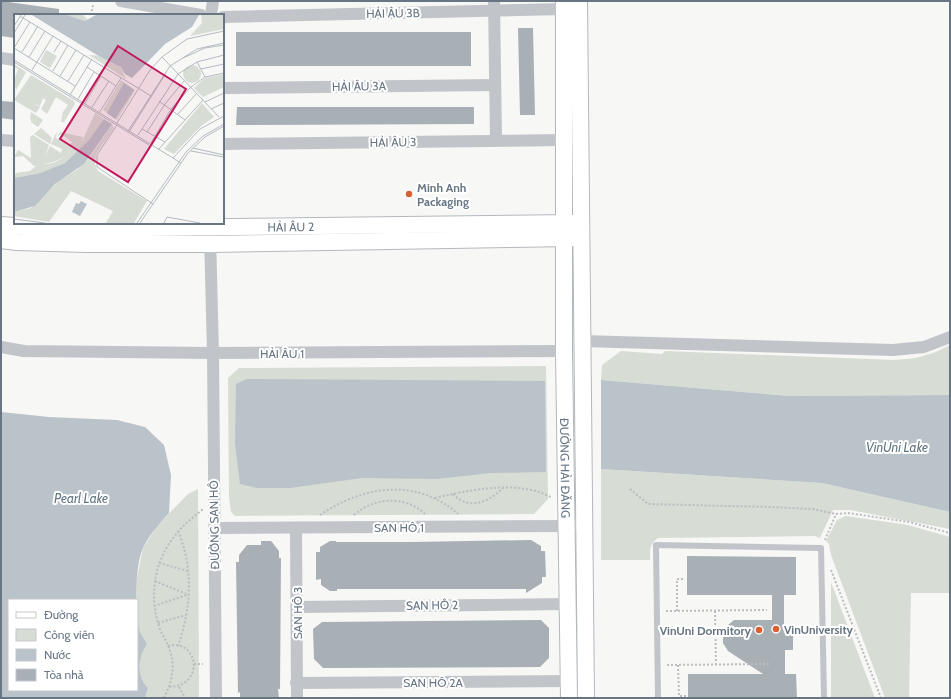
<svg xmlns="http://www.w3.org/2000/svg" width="951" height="699" viewBox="0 0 951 699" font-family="Cabin,sans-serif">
	<rect width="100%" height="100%" fill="#f7f7f5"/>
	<!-- green -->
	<g fill="#d7dcd4">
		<polygon points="950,345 950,395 789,396 601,380 602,365 621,351 662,354 665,351 894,360 916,358 936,352"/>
		<polygon points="546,366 548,499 534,514 235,516 231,512 229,497 228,378 239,368"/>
		<path d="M601,469L822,483L950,512V529L850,510H833L820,538L815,536L658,538C649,544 650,550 650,560H601Z"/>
		<path d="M198,489L199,698H145L148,688C136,675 138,658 147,644L140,632L137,620L136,600V582L143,548L157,526L188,494Z"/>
		<polygon points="846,516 908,525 950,537 950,593 911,593 909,698 885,698 831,555 829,544 826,541 837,520"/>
		<polygon points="831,582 875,698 831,698"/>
	</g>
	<!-- water -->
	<g fill="#bac3c9">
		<polygon points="247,379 545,381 546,472 490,473 437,479 362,478 290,488 257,488 240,484 235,444 236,384"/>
		<polygon points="601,380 789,396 950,395 950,512 822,483 601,469"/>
		<path d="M1,412L49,417L117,420L145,427L164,445L171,475L169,513C160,523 149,535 143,548C137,562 136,584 136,600H9V690H137V620L140,632L147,644C138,658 136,675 148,688L145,698H1Z"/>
	</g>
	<!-- building -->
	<g fill="#a8afb5">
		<polygon points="1,1 59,9 59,15 15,15 15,38 1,36"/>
		<polygon points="518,28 533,28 535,115 520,115"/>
		<rect x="236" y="32" width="235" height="34"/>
		<polygon points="1,101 15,102 15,120 1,118"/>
		<polygon points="237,107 474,107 474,124 236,125"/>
		<polygon points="531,540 541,546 541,551 545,551 546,577 542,577 542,583 526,593 526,589 337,589 337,591 330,591 321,585 321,579 316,580 316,552 320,552 320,547 330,541 336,541 336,542 411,542"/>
		<polygon points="261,541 271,541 279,551 279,558 281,558 280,689 278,689 279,698 240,698 240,692 238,693 236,562 239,562 239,555 247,545 261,545"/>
		<polygon points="687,556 796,557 796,595 784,595 784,627 793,627 793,650 785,650 785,674 796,674 797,698 688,698 688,674 763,674 728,651 723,643 723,634 728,625 734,620 772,620 772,595 687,595"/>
		<polygon points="541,620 549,628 549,658 540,667 323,668 314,659 313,629 322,622"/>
	</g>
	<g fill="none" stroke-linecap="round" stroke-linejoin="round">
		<!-- secondary casing -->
		<g stroke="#b3b8bd" stroke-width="18">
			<g id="secondary">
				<path id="s1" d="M564,1V351L569,698"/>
				<polyline points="579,1 586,698"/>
				<path id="s2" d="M1,225L59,229L575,223"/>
				<polyline points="1,240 17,242 86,244 210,244 575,238"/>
			</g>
		</g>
		<!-- path -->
		<g stroke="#bbbdc0" stroke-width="2" stroke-dasharray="2 2" stroke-linecap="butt">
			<polyline points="91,15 93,5"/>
			<polyline points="630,489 648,504 770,507 812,509 836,514 848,513 909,522 950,533"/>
			<path d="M453,494C469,511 489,502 503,488"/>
			<path d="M435,498C469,490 521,479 552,498"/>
			<path d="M320,515C363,486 416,477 458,514"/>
			<path d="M354,515C359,511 364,507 370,505C388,497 412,500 426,515"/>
			<path d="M178,531C194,568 191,609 178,646"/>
			<polyline points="825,540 836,514"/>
			<polyline points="159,563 188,571"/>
			<polyline points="831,570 881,698"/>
			<polyline points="155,581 189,595"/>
			<polyline points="154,606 187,595"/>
			<polyline points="666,611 767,610"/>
			<polyline points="677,611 677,579 684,579"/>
			<polyline points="715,611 716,665"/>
			<polyline points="158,623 186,615"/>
			<path d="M168,646C198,638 206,686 169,687"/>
			<polyline points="194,664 203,664"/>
			<polyline points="667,665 769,664"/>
			<polyline points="678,665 679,696 686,696"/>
			<polyline points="179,687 185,698"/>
			<path d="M164,698C171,683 176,668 170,651C168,643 163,637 160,629C148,595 154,559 178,532C185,523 194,517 203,509"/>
		</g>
		<!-- lane -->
		<polyline stroke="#c1c4c8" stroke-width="6" points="658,698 656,545 821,548 824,698"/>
		<!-- street -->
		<g stroke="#c1c4c8" stroke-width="12">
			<polyline points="121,1 201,15"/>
			<polyline points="494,1 496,140"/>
			<polyline points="211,15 213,1"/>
			<polyline points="223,17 564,9"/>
			<polyline points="1,58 15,60"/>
			<polyline points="223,88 495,85"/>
			<polyline points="1,140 15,141"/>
			<polyline points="223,144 564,140"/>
			<polyline points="210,235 213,353 216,698"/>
			<polyline points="582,341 893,350 924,347 950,337"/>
			<polyline points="1,347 24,351 213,353 564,351"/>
			<polyline points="214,528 575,526"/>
			<polyline points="296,528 297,698"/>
			<polyline points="297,607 567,604"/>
			<polyline points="296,683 569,681"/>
		</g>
		<!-- secondary -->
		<use href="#secondary" stroke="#fff" stroke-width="16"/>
	</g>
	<!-- markers -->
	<g fill="#da5f31" stroke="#fff" stroke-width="1.5">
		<circle cx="409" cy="194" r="4"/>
		<circle cx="776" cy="629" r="4"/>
		<circle cx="759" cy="630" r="4"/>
	</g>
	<g text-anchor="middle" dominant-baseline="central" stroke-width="4" stroke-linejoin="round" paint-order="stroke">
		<!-- street labels -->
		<g font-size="12" fill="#687684" stroke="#fff">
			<text transform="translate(393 13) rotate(-1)">HẢI ÂU 3B</text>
			<text transform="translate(359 86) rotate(-1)">HẢI ÂU 3A</text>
			<text transform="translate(393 142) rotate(-1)">HẢI ÂU 3</text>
			<text stroke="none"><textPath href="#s2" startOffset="290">HẢI ÂU 2</textPath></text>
			<text x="282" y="353">HẢI ÂU 1</text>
			<text stroke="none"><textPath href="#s1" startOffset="467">ĐƯỜNG HẢI ĐĂNG</textPath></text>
			<text transform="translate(214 525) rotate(-91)">ĐƯỜNG SAN HÔ</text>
			<text x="399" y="527">SAN HÔ 1</text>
			<text transform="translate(432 605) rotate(-1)">SAN HÔ 2</text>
			<text transform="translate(297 613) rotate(-90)">SAN HÔ 3</text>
			<text x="433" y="682">SAN HÔ 2A</text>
		</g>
		<!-- poi labels -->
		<g font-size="12" font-weight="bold" fill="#687684" stroke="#fff" text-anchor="start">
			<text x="417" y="187">Minh Anh<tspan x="417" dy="14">Packaging</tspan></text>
			<text x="784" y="629">VinUniversity</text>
			<text x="751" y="630" text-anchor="end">VinUni Dormitory</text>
		</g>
		<!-- water labels -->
		<g font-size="13" font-style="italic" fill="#637780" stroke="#fff">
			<text x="897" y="447">VinUni Lake</text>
			<text x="81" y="498">Pearl Lake</text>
		</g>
	</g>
	<!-- overview -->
	<g transform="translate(14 14)">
		<rect width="210" height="210" fill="#f7f7f5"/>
		<path d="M53,1H69L74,6L82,1L71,7ZM187,1H210V15L176,22L188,9ZM32,36L43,42L36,54L26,48ZM75,41L89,42L107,53L112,65ZM0,50L12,58L2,76L0,67L4,55L0,53ZM169 60a9 9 0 1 1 18 0a9 9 0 1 1-18 0ZM210,60V73L189,83L180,74L191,64ZM17,61L60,87L61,90L50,108H47L49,98L54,91L42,83L33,100L27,95L32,86L29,84L26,92L20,89L26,93L22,99L0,86ZM107,66L121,76L103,106L89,96ZM188,89L200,103L187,112L160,140L150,135ZM17,98L29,106L24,113L17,108V106L22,110L16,105ZM81,99L90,105L75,126L51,149L26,159L0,164L2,159L16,157L23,151L39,149L53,142L39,148L20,152L9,142L0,143L4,136L17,144L16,123L19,121L35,131L31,143L36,132L47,139L48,135L37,130L43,117L42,124L55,132L58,128L47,120L43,123L46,118L69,123L67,130ZM98,110L100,114L82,140L81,150L84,157L133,187L120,209H92L99,197L57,177L35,208L0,202V198L17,194L46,166L63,156L75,144ZM27,114L38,124L36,130L20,120Z" fill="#d7dcd4"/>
		<path d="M18,1H53L71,7L82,1H185L178,13L151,30L118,64L111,60L107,53L83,41ZM110,69L120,76L101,105L93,99ZM90,105L98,110L70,150L41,170L21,192L0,198V164L26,159L51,149L75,126ZM67,187L73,190L66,202L58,198L62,189L65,190Z" fill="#bac3c9"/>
		<path fill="none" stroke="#b5bbc1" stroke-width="1" d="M6,2L137,82M16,8L0,34L61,72M0,12L7,1M0,19L11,1M8,38L24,12M40,38L47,27M15,43L31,17M148,43L205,103M169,44L191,34L210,31M0,46L167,149M0,48L135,131M183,48L191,63M73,53L102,72M187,55L210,50M18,56L39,22M39,57L54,31M46,62L62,36M54,67L70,41M56,81L78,45M64,85L80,58M145,87L171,106M191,88L210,79M71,89L87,62M78,93L95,67M197,95L210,89M85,99L107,64M164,100L183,79M103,109L136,56L148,43L173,25L210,17M103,111L83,141V153L139,190M128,115L151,128M114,117L156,52L183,35L210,29M115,118L152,59M133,118L151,90L170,67M124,121L164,60L183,48L210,41M137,129L157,95L177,73L191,63L210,59M179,134L210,141M144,136L189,86M177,137L210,143M159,144L186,115L210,102M0,205L31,209M123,209L172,138L189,122L210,110M126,209L174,139L191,123L210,112M150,209L153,203L186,209"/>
		<path fill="#c2185b" fill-opacity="0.15" stroke="#c2185b" stroke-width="2" d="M104,32L172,75L114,168L46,125Z"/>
		<rect width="210" height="210" fill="none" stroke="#687684" stroke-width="2"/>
	</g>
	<!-- border -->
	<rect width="951" height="699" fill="none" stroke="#687684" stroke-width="4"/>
	<!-- legend -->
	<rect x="8" y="599" width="130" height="92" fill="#ffffff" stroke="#c3c8ce"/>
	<rect x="16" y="612" width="20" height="6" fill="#ffffff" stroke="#c3c8ce"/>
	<text x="44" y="619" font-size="12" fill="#687684">Đường</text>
	<rect x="16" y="629" width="20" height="12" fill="#d7dcd4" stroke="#c3c8ce"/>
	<text x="44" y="639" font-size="12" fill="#687684">Công viên</text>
	<rect x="16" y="649" width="20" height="12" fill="#bac3c9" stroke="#c3c8ce"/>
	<text x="44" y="659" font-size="12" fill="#687684">Nước</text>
	<rect x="16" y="669" width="20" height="12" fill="#a8afb5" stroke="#c3c8ce"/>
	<text x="44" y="679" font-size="12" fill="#687684">Tòa nhà</text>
</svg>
